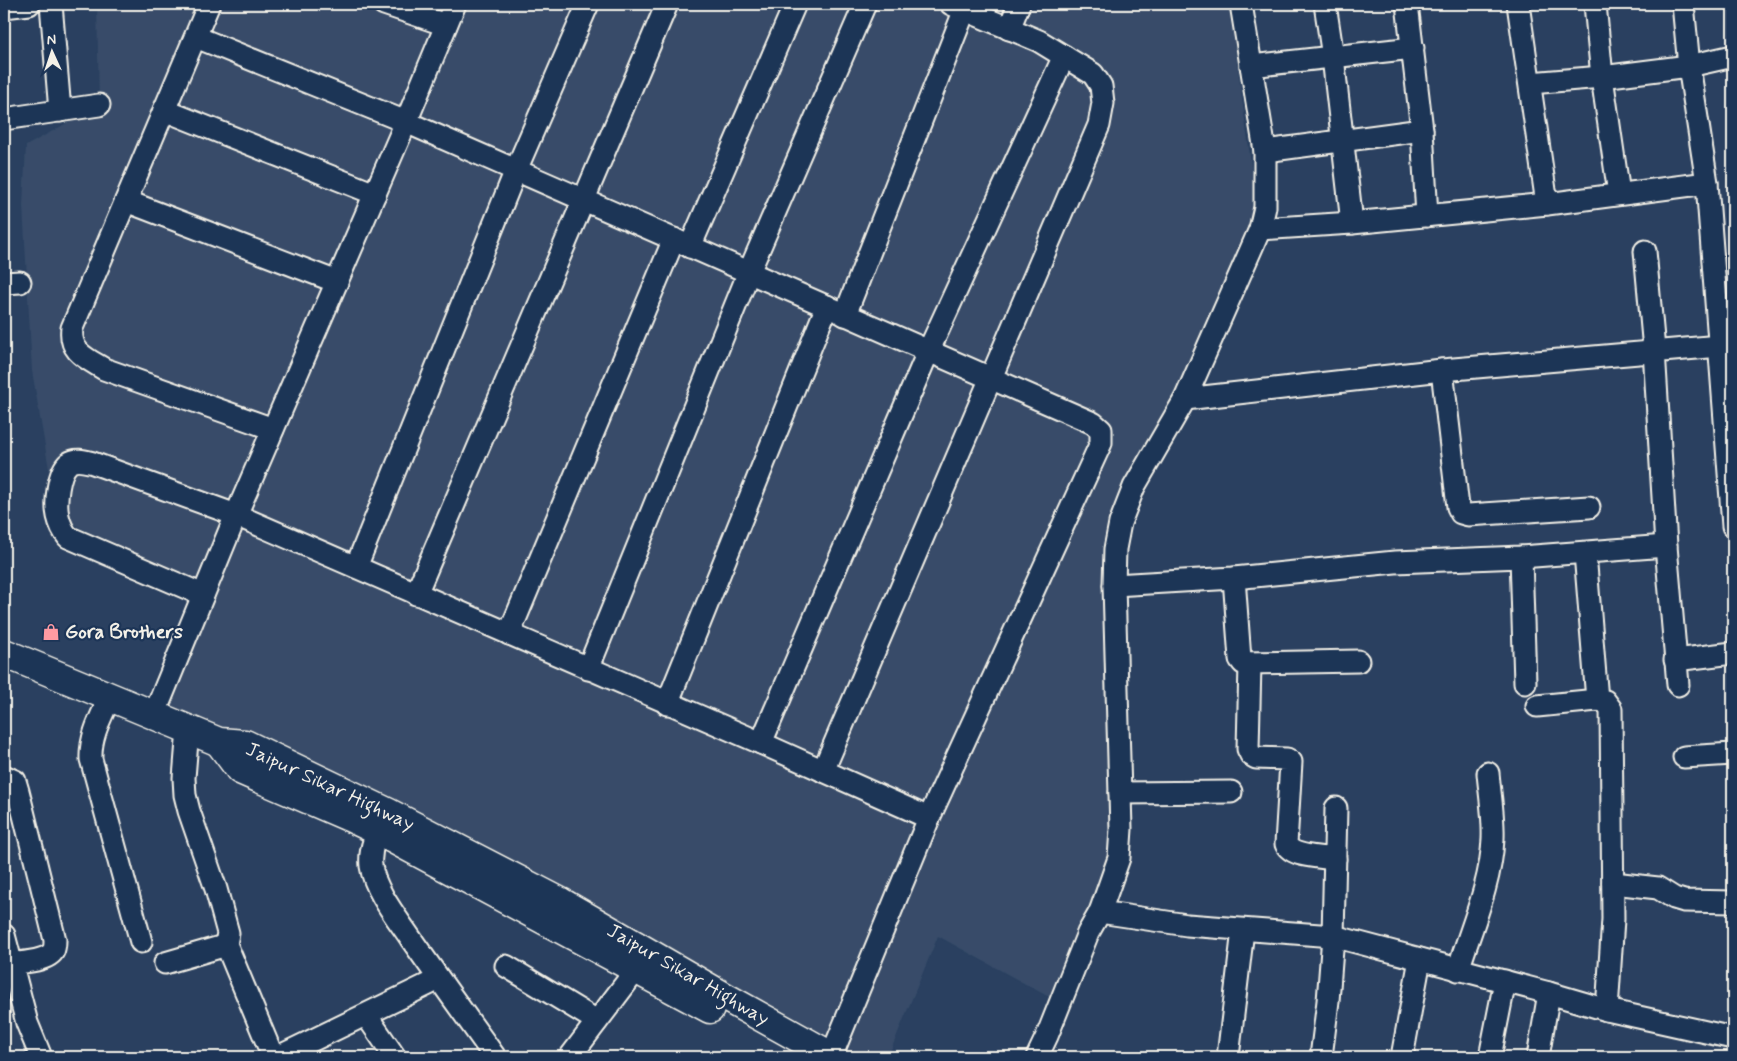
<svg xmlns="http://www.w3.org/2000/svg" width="1737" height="1061" viewBox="0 0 1737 1061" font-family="Mynerve,sans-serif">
	<rect width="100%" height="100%" fill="#2a4060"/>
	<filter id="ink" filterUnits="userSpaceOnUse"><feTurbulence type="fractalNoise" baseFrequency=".02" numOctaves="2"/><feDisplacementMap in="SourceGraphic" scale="10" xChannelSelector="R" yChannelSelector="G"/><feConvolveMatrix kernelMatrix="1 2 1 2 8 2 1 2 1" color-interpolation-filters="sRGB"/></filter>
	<g filter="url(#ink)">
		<!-- built -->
		<polygon fill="#374c69" points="97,4 1229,4 1260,229 1120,523 1119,858 1060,1003 938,936 888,1057 828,1057 154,715 203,595 57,515 32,371 23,205 26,146 99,105"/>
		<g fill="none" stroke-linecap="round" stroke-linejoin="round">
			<!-- minor casing -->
			<g stroke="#f4f1e8" stroke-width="25">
				<g id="minor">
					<polyline points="51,4 60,111"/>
					<path d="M209,4L72,328C69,352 86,358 104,369L273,429"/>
					<polyline points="384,4 446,25"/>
					<polyline points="1325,4 1333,57 1352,223"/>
					<polyline points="1518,4 1547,204"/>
					<polyline points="1595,4 1602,77 1619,194"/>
					<polyline points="1683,4 1689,66 1707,183 1733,526"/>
					<polyline points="4,7 29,4"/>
					<polyline points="1009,29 1019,4"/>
					<polyline points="196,37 406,122 1093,423 1101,430 1101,443 929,818 831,1057"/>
					<polyline points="1251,66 1413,48"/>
					<polyline points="1530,83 1602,77 1689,66 1733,56"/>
					<polyline points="164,110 375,194"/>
					<polyline points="4,119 99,105"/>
					<polyline points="1422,130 1427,216"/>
					<polyline points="1265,151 1422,130 1407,4"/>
					<polyline points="126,201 337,282"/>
					<polyline points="1260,229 1352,223 1547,204 1707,183"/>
					<polyline points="690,247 795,4"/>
					<polyline points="1645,251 1654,350 1666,546 1678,685"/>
					<polyline points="4,283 20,282"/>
					<polyline points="845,315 967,4"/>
					<polyline points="1442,370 1458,507 1461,513 1468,515 1589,507"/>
					<polyline points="1185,399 1442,370 1720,346"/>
					<polyline points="1585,553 1597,700"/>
					<polyline points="1521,557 1525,683"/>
					<polyline points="356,567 516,170 588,4"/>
					<polyline points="1234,578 1240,659 1243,663 1358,661"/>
					<polyline points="1114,585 1234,578 1395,562 1521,557 1666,546"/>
					<polyline points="416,594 667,4"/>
					<path d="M203,595L68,537C63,531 60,525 58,516C55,503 58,472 69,463C76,458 85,461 93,463L236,515L761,743L929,818"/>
					<polyline points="509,634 674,239"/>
					<polyline points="1675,660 1733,653"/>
					<path d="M1250,663L1248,749L1251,755L1256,758L1287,759L1291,762L1286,844C1292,857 1321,857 1335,859"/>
					<polyline points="588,669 749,272 865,4"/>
					<path d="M110,697C101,717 90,736 91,759L141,942"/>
					<polyline points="667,704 827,306"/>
					<polyline points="1537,706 1597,700 1605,701 1611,709 1613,919 1607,1010"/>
					<polyline points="154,715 236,515 406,122 455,4"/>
					<polyline points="761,743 928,352 1064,56"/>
					<polyline points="1684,757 1733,754"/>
					<polyline points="823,771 1099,125 1103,103 1101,86 1093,74 1039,41 951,4"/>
					<path d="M4,776L15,781L18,791L55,940C55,941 55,948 54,949C51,961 22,962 11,964"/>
					<polyline points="1120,793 1231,792"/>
					<path d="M385,819C376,833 369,849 371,866C375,891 397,918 411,939C439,979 467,1018 495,1057"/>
					<polyline points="1613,883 1658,888 1674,898 1684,901 1733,902"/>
					<polyline points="1100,912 1187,925 1333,936 1549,993 1607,1010 1733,1038"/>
					<polyline points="4,935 27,1023 41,1057"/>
					<polyline points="226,944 273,1057"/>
					<polyline points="165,963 220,947 226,944 228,933 216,889 189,811 185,795 184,778 188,729"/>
					<polyline points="506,966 597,1021"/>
					<path d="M1458,970C1471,928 1491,884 1493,839C1494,818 1490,795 1488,773"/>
					<polyline points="366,1015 395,1057"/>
					<polyline points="278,1057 439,979"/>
					<polyline points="570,1057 636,970"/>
					<polyline points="1037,1057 1047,1036 1088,933 1100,912 1119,858 1121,829 1114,585 1115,549 1120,523 1134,487 1185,399 1260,229 1265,207 1265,151 1241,4"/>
					<polyline points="1228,1057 1243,930"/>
					<polyline points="1321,1057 1328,1001 1333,936 1336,808"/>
					<polyline points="1402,1057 1420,959"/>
					<polyline points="1490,1057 1505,981"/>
					<polyline points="1538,1057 1549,993"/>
				</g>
			</g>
			<!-- major casing -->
			<g stroke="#f4f1e8" stroke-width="31">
				<g id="major">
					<polyline points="4,653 219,742 245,744 389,813 561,902 725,997 833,1057"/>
					<polyline points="219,742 240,770 351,818 378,831 710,1009"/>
				</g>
			</g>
			<!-- minor -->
			<use href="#minor" stroke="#1d3557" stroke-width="21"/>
			<!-- major -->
			<use href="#major" stroke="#1d3557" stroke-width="28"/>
		</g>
	</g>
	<!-- icons -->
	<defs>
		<g id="shop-bare" transform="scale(1.35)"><path d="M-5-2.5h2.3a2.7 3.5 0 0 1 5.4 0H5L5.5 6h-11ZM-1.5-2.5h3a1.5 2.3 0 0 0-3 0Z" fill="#ff9aa2" stroke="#1d3557" stroke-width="2.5" paint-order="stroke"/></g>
	</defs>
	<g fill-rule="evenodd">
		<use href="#shop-bare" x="51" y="632"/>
	</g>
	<g text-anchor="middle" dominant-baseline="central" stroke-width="4.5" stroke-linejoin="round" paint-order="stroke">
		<!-- poi labels -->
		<g font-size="20" font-weight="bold" fill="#f4f1e8" stroke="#1d3557" text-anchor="start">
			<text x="65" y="632">Gora Brothers</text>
		</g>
		<!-- street labels -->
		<g font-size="20" fill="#f4f1e8" stroke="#1d3557">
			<text transform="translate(330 787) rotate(25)">Jaipur Sikar Highway</text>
			<text transform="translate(688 975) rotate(30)">Jaipur Sikar Highway</text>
		</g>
	</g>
	<!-- margin -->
	<rect width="1737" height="1061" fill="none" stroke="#1d3557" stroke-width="20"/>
	<rect x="10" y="10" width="1717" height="1041" fill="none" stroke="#f4f1e8" stroke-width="2" filter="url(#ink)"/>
	<!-- north arrow -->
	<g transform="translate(52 52) rotate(357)" stroke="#1d3557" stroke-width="4" paint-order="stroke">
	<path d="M0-4L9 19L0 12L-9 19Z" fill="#f4f1e8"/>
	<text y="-8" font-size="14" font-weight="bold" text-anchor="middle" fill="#f4f1e8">N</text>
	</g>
</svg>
